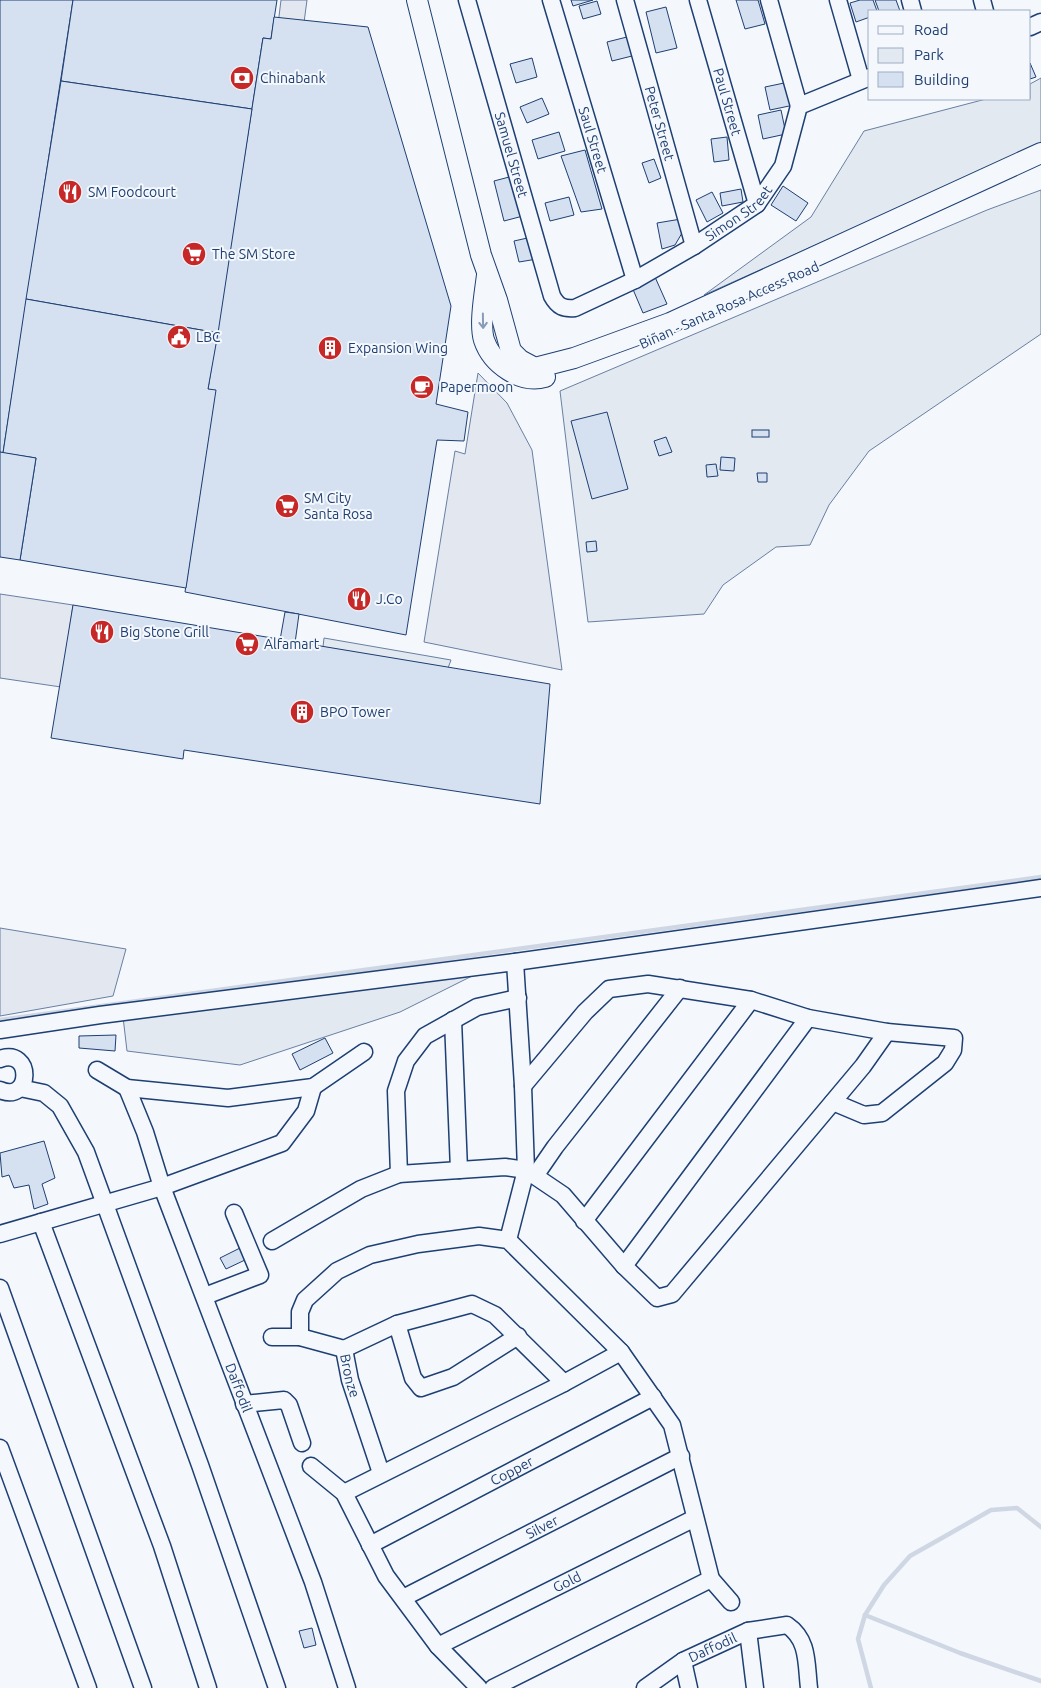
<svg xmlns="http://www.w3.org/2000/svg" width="1041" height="1688" viewBox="0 0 1041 1688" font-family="Ubuntu,sans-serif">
	<rect width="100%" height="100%" fill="#f4f7fb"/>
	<!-- green -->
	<g fill="#e3e9f0" stroke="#687fa3">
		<polygon points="1041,78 1041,144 704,295 811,217 864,131 986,99 1030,99 1030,84"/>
		<polygon points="1041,190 1041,334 869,451 829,505 810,545 776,547 723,585 704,614 588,622 560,391 987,210"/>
		<polygon points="324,638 451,660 448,668 323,647"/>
		<polygon points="488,968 400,1012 240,1065 127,1051 123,1017"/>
	</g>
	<!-- parking -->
	<g fill="#e3e8f0" stroke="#687fa3">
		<polygon points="281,0 307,0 301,45 276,41"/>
		<polygon points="478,373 507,403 532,450 562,670 424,642 455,451 465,454"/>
		<polygon points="0,594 73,605 61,687 0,678"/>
		<polygon points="0,928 126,949 113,996 0,1016"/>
	</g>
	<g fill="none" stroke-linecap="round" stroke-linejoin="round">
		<!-- stream -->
		<g stroke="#cfd7e4" stroke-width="4.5">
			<polyline points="0,1020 1041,877"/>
			<polyline points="865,1615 960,1653 1041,1681"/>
			<polyline points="871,1688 858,1639 865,1615 884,1585 910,1556 949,1534 991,1510 1017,1508 1041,1527"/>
		</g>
	</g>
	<!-- building -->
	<g fill="#d5e0f0" stroke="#1d3f73">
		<polygon points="0,0 73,0 3,453 0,452"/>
		<polygon points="73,0 277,0 271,39 263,38 252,109 61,81"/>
		<polygon points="571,0 593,0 573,6"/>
		<polygon points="736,0 758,0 765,24 745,29"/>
		<polygon points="860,0 873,0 877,11 870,11 870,17 856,22 850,3"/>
		<polygon points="875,0 896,0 900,11 879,11"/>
		<polygon points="597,1 601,14 583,19 579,6"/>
		<polygon points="666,7 677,48 656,53 646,12"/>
		<polygon points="274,17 368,27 451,306 436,404 468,412 464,441 437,440 406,635 185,592 215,392 208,389 263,38 271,39"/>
		<polygon points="627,37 632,56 612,61 607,42"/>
		<polygon points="532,58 537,77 516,83 510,64"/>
		<polygon points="1030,63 1036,77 1030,79"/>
		<polygon points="61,81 252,109 218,333 26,299"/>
		<polygon points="789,82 794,105 770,110 765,87"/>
		<polygon points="542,98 549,114 527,123 520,107"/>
		<polygon points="781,110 786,134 763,139 758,115"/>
		<polygon points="559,132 565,151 538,159 532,140"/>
		<polygon points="727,137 729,160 714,162 711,139"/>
		<polygon points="585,150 602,209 581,212 561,156"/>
		<polygon points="654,159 661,178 649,183 642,163"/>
		<polygon points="513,176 523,216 504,221 494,181"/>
		<polygon points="783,186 808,203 796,221 771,205"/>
		<polygon points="741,189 743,202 722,206 720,193"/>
		<polygon points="712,192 723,213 707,222 696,200"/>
		<polygon points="569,197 574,215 550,221 545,203"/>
		<polygon points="681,219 682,233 675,245 662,249 657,223"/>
		<polygon points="532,237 537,259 519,262 514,241"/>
		<polygon points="655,277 667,304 643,313 632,287"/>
		<polygon points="26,299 218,333 208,389 216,390 186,588 20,560 36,458 3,453"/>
		<polygon points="607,412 628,489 592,499 571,421"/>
		<rect x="752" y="430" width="17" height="7"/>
		<polygon points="666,437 672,452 659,456 654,441"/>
		<polygon points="0,452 36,458 20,560 0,557"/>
		<polygon points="721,457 735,458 734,471 720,470"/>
		<polygon points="716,464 718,476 707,477 706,465"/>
		<polygon points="757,473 767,473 767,482 758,482"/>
		<polygon points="596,541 597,551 587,552 586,542"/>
		<polygon points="73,605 550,684 540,804 184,750 183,759 51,738"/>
		<polygon points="285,612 299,614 295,643 280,640"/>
		<polygon points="116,1035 115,1051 79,1048 79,1036"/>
		<polygon points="325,1038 333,1053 300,1070 292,1054"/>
		<polygon points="44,1141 55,1178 42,1184 48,1204 34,1209 29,1185 14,1188 9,1175 2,1177 0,1153"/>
		<polygon points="240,1248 245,1260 226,1269 220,1258"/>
		<polygon points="312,1628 316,1645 304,1648 299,1631"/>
	</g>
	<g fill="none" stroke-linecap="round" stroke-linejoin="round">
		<!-- minor casing -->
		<g stroke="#1d3f73" stroke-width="19">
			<g id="minor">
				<path id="s1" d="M467,0L552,296C558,307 564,309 575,308L635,280L694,246L757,204L783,166L799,106L870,77"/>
				<path id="s2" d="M551,0L635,280"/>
				<path id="s3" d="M625,0L694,246"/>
				<path id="s4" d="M698,0L757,204"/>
				<polyline points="769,0 799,106"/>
				<polyline points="838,0 861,80"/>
				<polyline points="910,0 913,11"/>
				<polyline points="982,0 985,11"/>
				<polyline points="1030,27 1041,22"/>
				<polyline points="453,1020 459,1170"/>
				<polyline points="0,1030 100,1015 515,962 1041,888"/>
				<path d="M0,1059C33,1047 32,1104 0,1090"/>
				<polyline points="97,1070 127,1088 228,1098 313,1087 364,1052"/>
				<polyline points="523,1086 585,1012 609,989 648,984 751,1000 808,1018 887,1032 954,1038 953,1050 945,1063 882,1113 864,1115 833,1102"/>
				<polyline points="20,1088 44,1093 60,1106 86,1152 200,1465 277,1688"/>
				<path id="s5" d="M127,1088L145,1132L162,1187L313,1582L347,1688"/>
				<polyline points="399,1174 396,1091 406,1061 425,1036 477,1007 518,998"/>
				<polyline points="535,1176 555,1147 680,988"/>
				<polyline points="584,1221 751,1000"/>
				<polyline points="41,1222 162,1546 208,1688"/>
				<polyline points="0,1234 162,1187 282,1143 306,1111 313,1087"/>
				<polyline points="508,1240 526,1170 523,1086 515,962"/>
				<polyline points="272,1241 361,1189 399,1174 505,1167 526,1170 563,1195 624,1266 657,1298 672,1294 863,1066 887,1032"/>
				<polyline points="624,1266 808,1018"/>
				<polyline points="0,1288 143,1688"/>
				<polyline points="205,1296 260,1275 234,1213"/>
				<polyline points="397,1324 413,1378 421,1388 453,1377 518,1336"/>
				<path id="s6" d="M272,1337H300L344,1349L350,1380L381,1473"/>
				<polyline points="300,1337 300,1312 305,1300 337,1271 370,1255 418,1244 479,1236 508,1240 621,1352 672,1425 711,1579 731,1602"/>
				<polyline points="344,1349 397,1324 472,1304 495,1315 564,1383"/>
				<polyline points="244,1404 284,1400 289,1405 302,1443"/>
				<polyline points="0,1448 88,1688"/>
				<polyline points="311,1466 344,1493 386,1576 438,1646 479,1688"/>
				<polyline points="344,1493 564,1383 621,1352"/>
				<path id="s7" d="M370,1545L653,1397"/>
				<path id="s8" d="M403,1598L681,1456"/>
				<polyline points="748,1631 755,1688"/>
				<path id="s9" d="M438,1646L695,1518"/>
				<polyline points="683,1661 689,1688"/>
				<polyline points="493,1688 711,1579"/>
				<path id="s10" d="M645,1688L683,1661L748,1631L787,1625C809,1640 806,1663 809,1688"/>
			</g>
		</g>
		<!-- major casing -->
		<g stroke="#1d3f73" stroke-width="22">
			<g id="major">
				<polyline points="417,0 481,255 497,300 511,351 520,360 535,368 574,358 670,323 1041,153"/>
				<path d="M487,275C485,292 479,324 484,340C492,364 521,384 545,377"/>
			</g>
		</g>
		<!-- minor -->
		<use href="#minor" stroke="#f4f7fb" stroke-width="16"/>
		<!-- major -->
		<use href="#major" stroke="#f4f7fb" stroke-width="20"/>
	</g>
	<!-- one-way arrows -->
	<defs><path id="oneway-shaft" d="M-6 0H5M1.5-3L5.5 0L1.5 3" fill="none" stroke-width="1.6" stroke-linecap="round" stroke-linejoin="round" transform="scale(1.25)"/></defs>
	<use stroke="#889bb7" href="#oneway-shaft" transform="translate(483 321) rotate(89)"/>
	<!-- icons -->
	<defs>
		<g id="bank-disc" transform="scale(1.25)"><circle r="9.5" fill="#c62828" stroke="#f4f7fb"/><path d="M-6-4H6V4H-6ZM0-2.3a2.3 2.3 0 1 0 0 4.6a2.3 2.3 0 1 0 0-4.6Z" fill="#fff"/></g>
		<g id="restaurant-disc" transform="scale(1.25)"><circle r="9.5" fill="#c62828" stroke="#f4f7fb"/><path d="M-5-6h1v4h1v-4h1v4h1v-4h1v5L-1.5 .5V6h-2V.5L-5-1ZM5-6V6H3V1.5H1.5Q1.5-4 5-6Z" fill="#fff"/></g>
		<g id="supermarket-disc" transform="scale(1.25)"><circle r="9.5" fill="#c62828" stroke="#f4f7fb"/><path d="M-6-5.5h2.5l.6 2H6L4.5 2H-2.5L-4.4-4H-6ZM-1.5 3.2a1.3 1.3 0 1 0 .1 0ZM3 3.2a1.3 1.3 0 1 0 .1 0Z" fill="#fff"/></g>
		<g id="civic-disc" transform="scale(1.25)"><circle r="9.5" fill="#c62828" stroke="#f4f7fb"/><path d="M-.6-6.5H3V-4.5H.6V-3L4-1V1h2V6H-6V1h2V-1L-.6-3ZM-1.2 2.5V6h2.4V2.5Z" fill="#fff"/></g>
		<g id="building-disc" transform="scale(1.25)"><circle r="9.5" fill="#c62828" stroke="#f4f7fb"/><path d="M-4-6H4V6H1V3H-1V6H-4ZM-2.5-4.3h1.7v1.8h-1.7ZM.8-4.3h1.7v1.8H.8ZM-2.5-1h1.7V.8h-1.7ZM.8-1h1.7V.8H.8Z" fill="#fff"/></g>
		<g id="cafe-disc" transform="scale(1.25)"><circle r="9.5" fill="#c62828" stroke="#f4f7fb"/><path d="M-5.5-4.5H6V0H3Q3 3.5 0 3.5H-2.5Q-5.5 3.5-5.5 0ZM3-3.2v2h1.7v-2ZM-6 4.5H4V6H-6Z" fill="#fff"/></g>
	</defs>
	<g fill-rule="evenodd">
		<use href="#bank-disc" x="242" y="78"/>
		<use href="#restaurant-disc" x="70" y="192"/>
		<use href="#supermarket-disc" x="194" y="254"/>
		<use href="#civic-disc" x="179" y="337"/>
		<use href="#building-disc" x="330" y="348"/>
		<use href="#cafe-disc" x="422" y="387"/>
		<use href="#supermarket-disc" x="287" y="506"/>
		<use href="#restaurant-disc" x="359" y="599"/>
		<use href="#restaurant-disc" x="102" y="632"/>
		<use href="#supermarket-disc" x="247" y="644"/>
		<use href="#building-disc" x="302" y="712"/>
	</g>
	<g text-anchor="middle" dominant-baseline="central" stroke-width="4" stroke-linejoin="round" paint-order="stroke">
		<!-- poi labels -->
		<g font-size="14" fill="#1d3f73" stroke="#f4f7fb" text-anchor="start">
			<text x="260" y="78">Chinabank</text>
			<text x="88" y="192">SM Foodcourt</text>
			<text x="212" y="254">The SM Store</text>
			<text x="196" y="337">LBC</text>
			<text x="348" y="348">Expansion Wing</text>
			<text x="440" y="387">Papermoon</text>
			<text x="304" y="498">SM City<tspan x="304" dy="16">Santa Rosa</tspan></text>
			<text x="376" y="599">J.Co</text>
			<text x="120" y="632">Big Stone Grill</text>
			<text x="264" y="644">Alfamart</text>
			<text x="320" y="712">BPO Tower</text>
		</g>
		<!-- street labels -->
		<g font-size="14" fill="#1d3f73" stroke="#f4f7fb">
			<text stroke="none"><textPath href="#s4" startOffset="106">Paul Street</textPath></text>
			<text stroke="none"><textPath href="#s3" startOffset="128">Peter Street</textPath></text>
			<text stroke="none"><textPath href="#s2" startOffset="146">Saul Street</textPath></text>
			<text stroke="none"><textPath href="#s1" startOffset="161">Samuel Street</textPath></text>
			<text stroke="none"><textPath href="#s1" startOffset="526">Simon Street</textPath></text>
			<text transform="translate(729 305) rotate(-24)">Biñan - Santa Rosa Access Road</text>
			<text stroke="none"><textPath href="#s6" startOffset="101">Bronze</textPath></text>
			<text stroke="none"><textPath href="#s5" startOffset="320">Daffodil</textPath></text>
			<text stroke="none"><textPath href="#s7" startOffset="160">Copper</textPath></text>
			<text stroke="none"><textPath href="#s8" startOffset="156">Silver</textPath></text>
			<text stroke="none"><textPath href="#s9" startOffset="144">Gold</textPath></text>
			<text stroke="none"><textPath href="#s10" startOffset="79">Daffodil</textPath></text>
		</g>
	</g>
	<!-- legend -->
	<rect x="868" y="10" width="162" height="90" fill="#f4f7fb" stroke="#9eadc5"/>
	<rect x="878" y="26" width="25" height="8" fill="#f4f7fb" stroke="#9eadc5"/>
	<text x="914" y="35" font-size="15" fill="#1d3f73">Road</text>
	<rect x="878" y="48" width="25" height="15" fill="#e3e9f0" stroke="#9eadc5"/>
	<text x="914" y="60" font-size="15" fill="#1d3f73">Park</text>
	<rect x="878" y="72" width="25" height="15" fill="#d5e0f0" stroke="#9eadc5"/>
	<text x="914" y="85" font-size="15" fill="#1d3f73">Building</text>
</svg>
